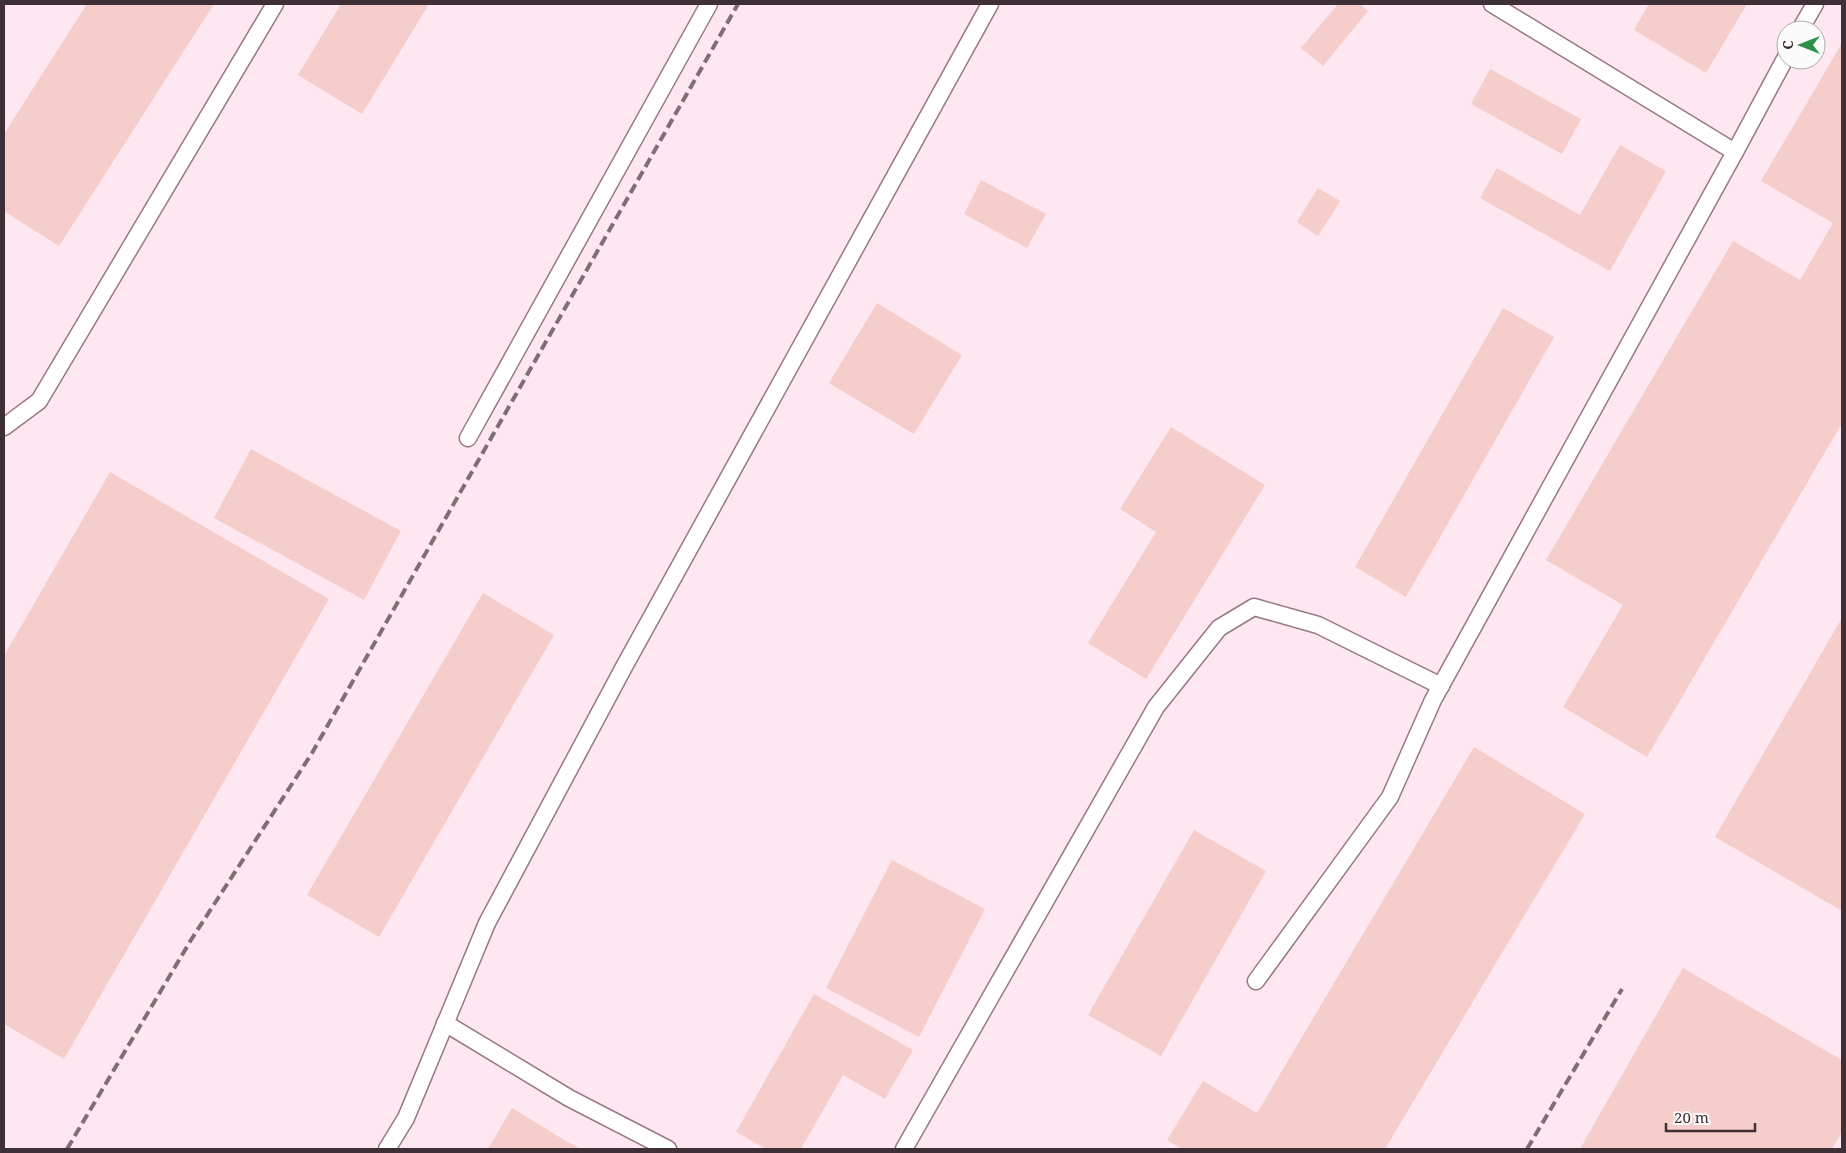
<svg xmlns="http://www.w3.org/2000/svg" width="1846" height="1153" viewBox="0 0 1846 1153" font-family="'Noto Serif',serif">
	<rect width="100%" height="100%" fill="#fee7f0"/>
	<!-- building -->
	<g fill="#f5cdca">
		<polygon points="87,4 214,4 59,246 4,211 4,134"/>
		<polygon points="341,4 429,4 362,114 298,75"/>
		<polygon points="1338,4 1360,4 1368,11 1323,66 1301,48"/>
		<polygon points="1649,4 1747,4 1706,73 1634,30"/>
		<polygon points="1842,43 1842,423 1647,757 1563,707 1623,605 1546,560 1733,241 1800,280 1833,223 1761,181"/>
		<polygon points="1490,69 1581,119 1562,154 1471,104"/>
		<polygon points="1620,145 1666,171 1610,271 1480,198 1497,168 1580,215"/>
		<polygon points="981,180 1046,214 1027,248 964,214"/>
		<polygon points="1318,188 1340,201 1318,236 1297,222"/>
		<polygon points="877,303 962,355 914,434 829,383"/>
		<polygon points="1503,308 1554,337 1406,597 1355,567"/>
		<polygon points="1171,427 1265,485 1146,679 1088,643 1156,532 1120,509"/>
		<polygon points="251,449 401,531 364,600 214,518"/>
		<polygon points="110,472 329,599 64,1059 4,1024 4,656"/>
		<polygon points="483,593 554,635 379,937 307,895"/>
		<polygon points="1842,618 1842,911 1715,837"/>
		<polygon points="1474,747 1585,814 1385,1149 1182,1149 1167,1140 1203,1081 1257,1113"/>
		<polygon points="1194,830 1266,871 1161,1056 1088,1015"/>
		<polygon points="892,860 985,909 919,1037 826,988"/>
		<polygon points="1683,968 1842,1060 1842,1132 1832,1149 1580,1149"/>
		<polygon points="814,994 913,1050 885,1099 843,1075 801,1149 766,1149 736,1132"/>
		<polygon points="512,1108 561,1138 581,1149 488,1149"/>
	</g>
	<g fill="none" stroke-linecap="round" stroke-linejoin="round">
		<!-- lane casing -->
		<g stroke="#997886" stroke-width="19">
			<g id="lane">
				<polyline points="1800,30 1815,4"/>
				<polyline points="1735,152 1786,57"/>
				<polyline points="4,427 39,401 275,4"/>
				<polyline points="468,438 709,4"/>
				<polyline points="1256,981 1390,797 1433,700 1735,152 1492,4"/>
				<polyline points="445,1023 569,1098 668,1149"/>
				<polyline points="387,1149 406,1118 487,923 625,665 990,4"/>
				<polyline points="904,1149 1156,707 1219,628 1254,607 1318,625 1441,686"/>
			</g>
		</g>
		<!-- lane -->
		<use href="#lane" stroke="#fff" stroke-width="16"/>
		<!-- rail -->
		<g stroke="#7f6e75" stroke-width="4" stroke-dasharray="10 5" stroke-linecap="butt">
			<polyline points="67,1149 191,940 312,753 738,4"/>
			<polyline points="1527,1149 1622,989"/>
		</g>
	</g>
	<!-- border -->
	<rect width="1846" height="1153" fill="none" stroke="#3e3036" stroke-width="10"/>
	<!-- north arrow -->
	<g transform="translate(1801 45) rotate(270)"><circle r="24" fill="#fbfbfb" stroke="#afaaac"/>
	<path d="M0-4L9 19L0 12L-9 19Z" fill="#2d9146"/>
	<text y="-8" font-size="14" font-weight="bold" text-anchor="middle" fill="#3e3036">С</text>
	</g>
	<!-- scale -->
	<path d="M1666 1123v8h89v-8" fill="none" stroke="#3e3036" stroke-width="2.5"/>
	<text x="1674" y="1123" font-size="15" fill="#3e3036" stroke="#fbfbfb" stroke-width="4" paint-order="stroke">20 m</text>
</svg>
